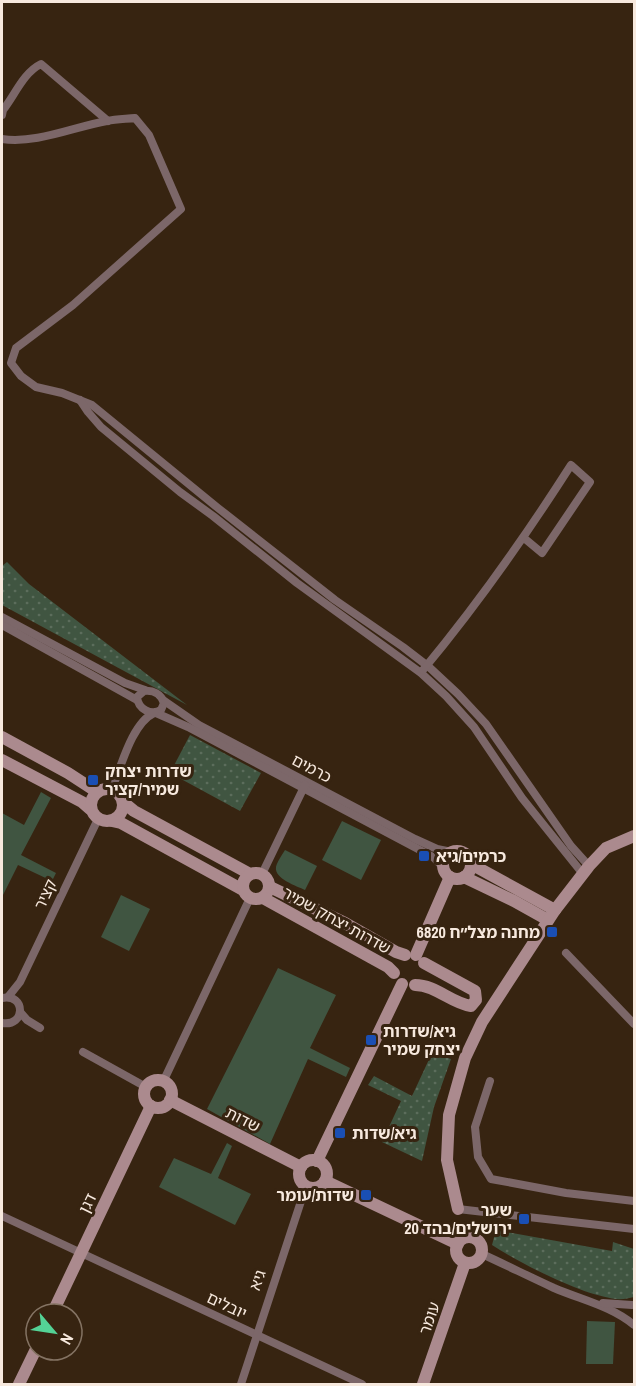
<svg xmlns="http://www.w3.org/2000/svg" width="636" height="1386" viewBox="0 0 636 1386" font-family="'Archivo Narrow','Noto Sans Hebrew',sans-serif">
	<defs>
		<pattern id="grass-dots" width="8" height="8" patternUnits="userSpaceOnUse" patternTransform="scale(1.5)"><rect width="8" height="8" fill="#405541"/><path d="M2 2h.1M6 6h.1" fill="none" stroke="#5c6d5c" stroke-width="1.8" stroke-linecap="round"/></pattern>
	</defs>
	<rect width="100%" height="100%" fill="#372411"/>
	<!-- grass -->
	<g fill="url(#grass-dots)">
		<polygon points="7,562 29,584 187,705 2,605 2,566"/>
		<polygon points="190,735 261,773 240,811 170,773"/>
		<polygon points="432,1053 451,1059 434,1107 422,1161 382,1142 401,1101 368,1085 374,1076 412,1096"/>
		<path d="M496,1230L612,1251L613,1242L634,1249V1297C628,1298 623,1300 616,1299C582,1295 521,1264 492,1245Z"/>
	</g>
	<!-- park -->
	<g fill="#405541">
		<polygon points="41,792 51,798 21,855 56,873 52,881 18,865 2,897 2,813 24,825"/>
		<polygon points="342,821 381,840 361,880 322,860"/>
		<path d="M285,850L317,866L305,890C297,886 274,879 276,867C277,862 282,855 285,850Z"/>
		<polygon points="121,895 150,909 129,951 101,937"/>
		<polygon points="278,968 336,995 310,1048 350,1068 346,1077 308,1059 270,1144 207,1109"/>
		<polygon points="227,1143 232,1146 218,1178 251,1194 235,1225 159,1187 174,1158 211,1174"/>
		<polygon points="587,1321 615,1322 613,1364 586,1364"/>
	</g>
	<g fill="none" stroke-linecap="round" stroke-linejoin="round">
		<!-- street -->
		<g stroke="#7c6769" stroke-width="8">
			<path d="M2,115L3,110C15,95 23,73 41,64L108,121"/>
			<path d="M2,139C37,144 73,127 107,121C116,119 126,119 135,118L149,135L181,209L73,305L16,348L11,363L21,376L36,387L62,393L92,405L218,508L335,600L403,647L429,667L458,694L486,724L571,846L589,866"/>
			<polyline points="80,400 88,412 101,427 180,492 213,516 297,583 421,673 446,696 474,727 522,798 583,874"/>
			<polyline points="2,617 125,683 145,690"/>
			<polyline points="2,625 137,700"/>
			<path d="M423,670C477,605 525,537 571,465L590,482L542,553L524,538"/>
			<path d="M144,691C153,690 161,694 164,703L161,710C151,716 138,709 137,697Z"/>
			<polyline points="163,700 199,725 415,839 437,849 452,852"/>
			<polyline points="156,713 188,727 433,857 443,867"/>
			<path d="M112,789C121,767 132,723 154,713"/>
			<polyline points="262,874 305,785"/>
			<polyline points="566,953 634,1024"/>
			<polyline points="8,997 20,982 98,819"/>
			<path d="M2,998C26,993 26,1027 2,1023"/>
			<polyline points="20,1012 27,1020 40,1028"/>
			<polyline points="83,1052 146,1087"/>
			<polyline points="490,1081 475,1127 478,1157 491,1179 566,1193 634,1201"/>
			<polyline points="163,1082 250,898"/>
			<polyline points="458,1209 634,1229"/>
			<polyline points="2,1216 362,1384"/>
			<path d="M482,1254C506,1265 530,1277 554,1288C582,1300 611,1306 634,1325"/>
			<polyline points="603,1303 632,1305"/>
			<polyline points="241,1384 306,1186"/>
		</g>
		<!-- secondary -->
		<g stroke="#ab8a8e" stroke-width="12">
			<polyline points="2,737 68,773 91,788 99,790"/>
			<polyline points="2,760 82,802 90,809"/>
			<circle cx="107" cy="805" r="16"/>
			<polyline points="123,802 134,811 250,874"/>
			<polyline points="112,821 121,823 243,890"/>
			<circle cx="457" cy="865" r="14"/>
			<polyline points="471,864 555,910"/>
			<circle cx="256" cy="886" r="13"/>
			<polyline points="464,877 514,901 548,920"/>
			<polyline points="270,887 345,923 396,952 405,955"/>
			<polyline points="263,898 388,967 394,973"/>
			<polyline points="416,955 450,877"/>
			<path d="M415,985C436,985 451,1003 471,1006L476,1000L475,991L424,963"/>
			<circle cx="158" cy="1094" r="14"/>
			<polyline points="170,1100 301,1167"/>
			<circle cx="313" cy="1174" r="14"/>
			<polyline points="317,1161 402,984"/>
			<polyline points="325,1181 458,1244"/>
			<polyline points="458,1209 447,1160 449,1115 465,1058 482,1022 555,910 589,866 606,848 634,836"/>
			<circle cx="469" cy="1250" r="13"/>
			<polyline points="52,1314 151,1106"/>
			<polyline points="19,1384 36,1349"/>
			<polyline points="423,1384 465,1263"/>
		</g>
	</g>
	<!-- markers -->
	<g fill="#1a4fb4" stroke="#372411" stroke-width="2">
		<rect x="87" y="774" width="12" height="12" rx="3"/>
		<rect x="418" y="850" width="12" height="12" rx="3"/>
		<rect x="546" y="926" width="12" height="12" rx="3"/>
		<rect x="365" y="1034" width="12" height="12" rx="3"/>
		<rect x="334" y="1127" width="12" height="12" rx="3"/>
		<rect x="360" y="1189" width="12" height="12" rx="3"/>
		<rect x="518" y="1213" width="12" height="12" rx="3"/>
	</g>
	<g text-anchor="middle" dominant-baseline="central" stroke-width="6" stroke-linejoin="round" paint-order="stroke">
		<!-- street labels -->
		<g font-size="16" fill="#f7e9de" stroke="#372411">
			<text transform="translate(312 768) rotate(28)">כרמים</text>
			<text transform="translate(45 894) rotate(-65)">קציר</text>
			<text transform="translate(337 920) rotate(29)">שדרות יצחק שמיר</text>
			<text transform="translate(243 1119) rotate(27)">שדות</text>
			<text transform="translate(87 1203) rotate(-64)">דגן</text>
			<text transform="translate(257 1280) rotate(-71)">גיא</text>
			<text transform="translate(227 1305) rotate(25)">יובלים</text>
			<text transform="translate(429 1318) rotate(-71)">עומר</text>
		</g>
		<!-- poi labels -->
		<g font-size="16" font-weight="bold" fill="#f7e9de" stroke="#372411" text-anchor="start">
			<text x="105" y="771">שדרות יצחק<tspan x="105" dy="18">שמיר/קציר</tspan></text>
			<text x="436" y="856">כרמים/גיא</text>
			<text x="540" y="932" text-anchor="end">מחנה מצל״ח 6820</text>
			<text x="383" y="1031">גיא/שדרות<tspan x="383" dy="18">יצחק שמיר</tspan></text>
			<text x="352" y="1133">גיא/שדות</text>
			<text x="354" y="1195" text-anchor="end">שדות/עומר</text>
			<text x="512" y="1210" text-anchor="end">שער<tspan x="512" dy="18">ירושלים/בהד 20</tspan></text>
		</g>
	</g>
	<!-- border -->
	<rect width="636" height="1386" fill="none" stroke="#f7e9de" stroke-width="6"/>
	<!-- north arrow -->
	<g transform="translate(54 1332) rotate(119)"><circle r="28" fill="#372411" stroke="#847363" stroke-width="1.5"/>
	<path d="M0-4.5L10 22L0 15L-10 22Z" fill="#54d396"/>
	<text y="-9" font-size="16" font-weight="bold" text-anchor="middle" fill="#f7e9de">N</text>
	</g>
</svg>
